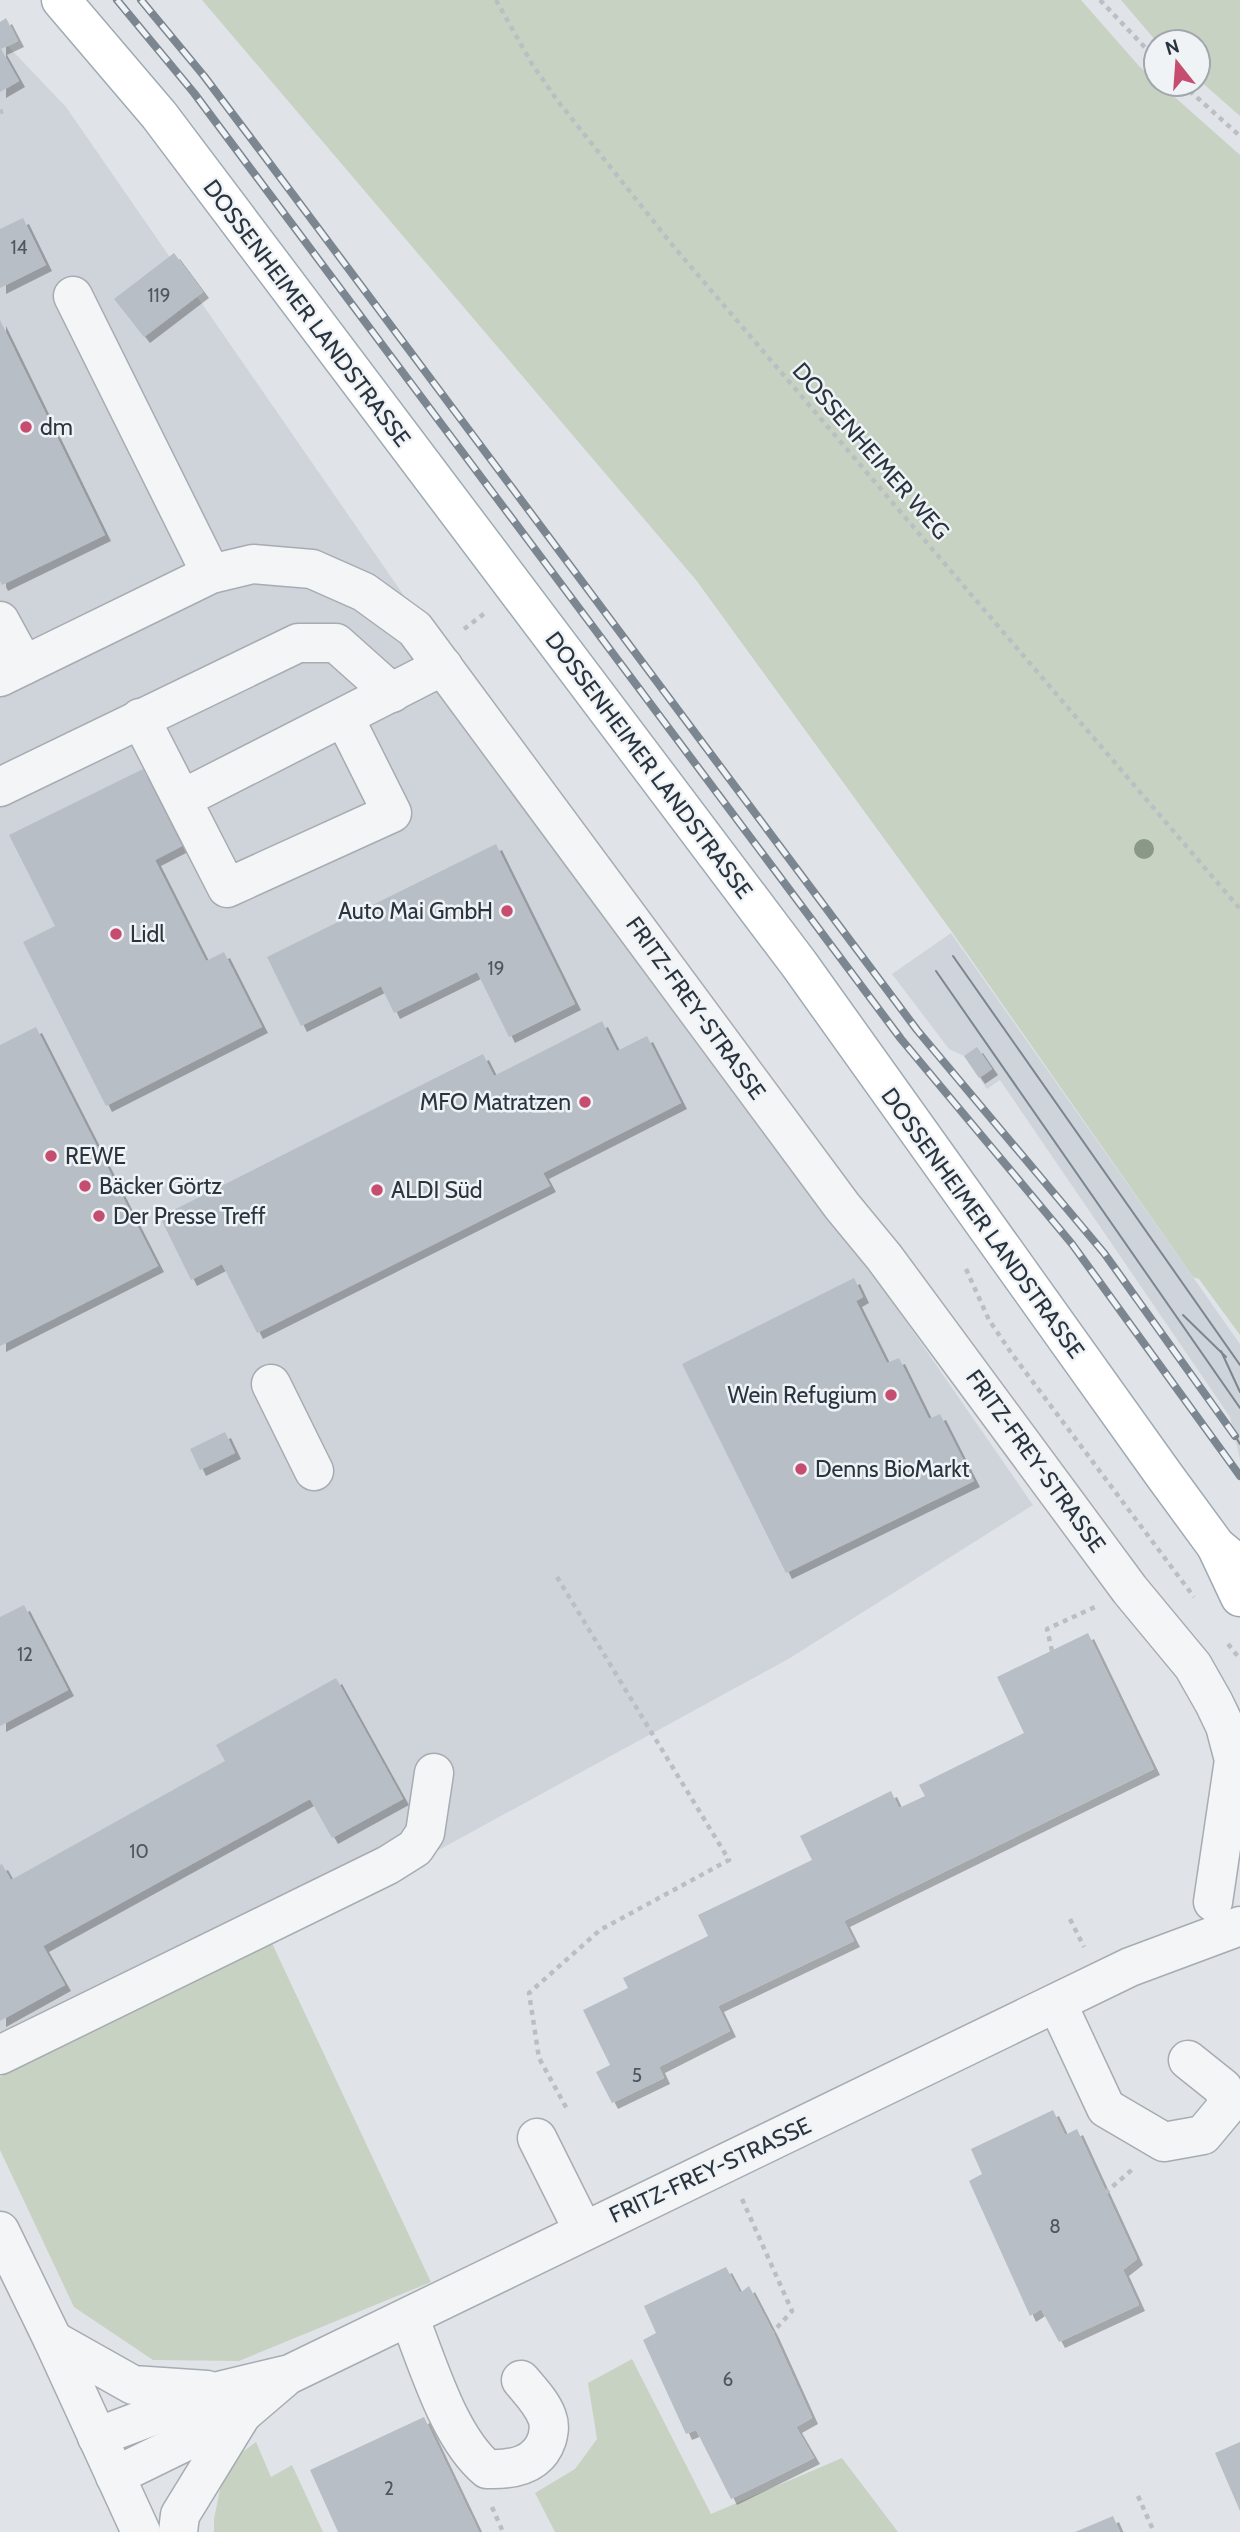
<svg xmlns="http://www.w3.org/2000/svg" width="1240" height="2532" viewBox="0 0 1240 2532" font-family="Cabin,sans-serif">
	<defs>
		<filter id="shadow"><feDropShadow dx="6" dy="6" stdDeviation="0" flood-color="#0004"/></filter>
	</defs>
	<rect width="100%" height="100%" fill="#e0e4e8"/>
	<!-- built -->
	<g fill="#ced4da">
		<polygon points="5,43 66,107 1033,1505 790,1658 404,1869 0,2070 0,46"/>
		<polygon points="951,933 1240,1344 1240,1459 1230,1417 1000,1080 987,1089 964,1056 949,1049 892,974"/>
	</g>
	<!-- green -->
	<g fill="#c8d2c2">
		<polygon points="202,0 1081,0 1139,66 1156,81 1156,84 1160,84 1240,155 1240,1335 1199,1279 1193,1277 952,932 696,580"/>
		<polygon points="1121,0 1240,0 1240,116 1198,79 1198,42 1157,42"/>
		<polygon points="270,1939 431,2282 239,2361 153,2360 74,2307 0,2150 0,2077"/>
		<polygon points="632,2359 711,2514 842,2458 898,2532 555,2532 535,2493 575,2469 597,2439 588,2383"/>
		<polygon points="256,2442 271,2477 292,2465 323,2532 214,2532 214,2519 225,2465"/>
	</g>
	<!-- building -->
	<g fill="#b8bec5" filter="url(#shadow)">
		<polygon points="6,18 18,41 1,49 19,81 0,92 0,22"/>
		<polygon points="23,218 46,265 0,288 0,229"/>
		<polygon points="174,253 203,292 144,337 114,299"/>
		<polygon points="0,320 105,535 2,585 0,581"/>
		<polygon points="143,769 182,846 155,860 206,961 224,952 262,1027 106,1106 23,942 55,926 9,835"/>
		<polygon points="496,844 575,1004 509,1037 477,972 394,1013 381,986 301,1026 267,957"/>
		<polygon points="602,1021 617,1051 647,1036 681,1103 543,1173 550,1186 257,1333 222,1264 191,1280 160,1217 483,1054 494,1076"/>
		<polygon points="36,1027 158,1266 0,1346 0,1045"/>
		<polygon points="977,1047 992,1069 979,1078 964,1056"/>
		<polygon points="854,1278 863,1297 856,1301 887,1363 899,1358 929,1419 940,1414 974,1481 786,1573 682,1364"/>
		<polygon points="225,1432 235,1453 200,1470 190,1449"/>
		<polygon points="24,1605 68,1690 0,1726 0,1617"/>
		<polygon points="1088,1633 1154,1769 844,1921 854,1941 718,2006 730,2031 659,2067 664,2078 612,2103 596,2072 610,2065 583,2010 628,1988 623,1978 708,1936 698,1915 812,1860 800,1836 891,1791 899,1808 925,1796 919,1785 1024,1733 997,1677"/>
		<polygon points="336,1678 403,1799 332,1838 310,1799 43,1946 65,1985 0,2021 0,1865 2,1864 11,1880 225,1761 216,1745"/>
		<polygon points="1053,2110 1065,2135 1077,2129 1137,2259 1123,2270 1139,2305 1059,2342 1041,2309 1030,2316 969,2181 982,2174 971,2149"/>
		<polygon points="726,2267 740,2293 749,2286 773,2332 812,2418 796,2427 814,2458 731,2499 696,2430 686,2434 643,2340 656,2333 644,2306"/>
		<polygon points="424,2417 479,2532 338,2532 310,2470"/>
		<polygon points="1240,2442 1240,2511 1215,2453"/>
		<polygon points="1113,2516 1120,2532 1075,2532"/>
	</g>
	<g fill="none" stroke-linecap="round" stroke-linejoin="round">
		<!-- minor casing -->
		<g stroke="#a6acb2" stroke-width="41">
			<g id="minor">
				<polyline points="73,296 211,574"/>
				<polyline points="0,621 24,665"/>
				<polyline points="0,677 211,574 253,564 312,569 364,592 415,629 842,1206 884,1257 1130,1590 1193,1666 1214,1703 1225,1726 1234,1760 1213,1902"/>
				<polyline points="140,718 227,888 392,813 344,717"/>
				<polyline points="0,787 298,643 336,643 392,693"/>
				<polyline points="182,799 443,666"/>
				<polyline points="271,1384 314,1471"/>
				<polyline points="1057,2003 1106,2108 1164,2142 1203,2135 1228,2105 1223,2088 1188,2060"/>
				<polyline points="0,2055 388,1865 415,1848 425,1833 434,1773"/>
				<polyline points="537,2138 583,2230"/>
				<polyline points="0,2231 53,2340 141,2532"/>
				<path d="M409,2317C428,2363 448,2436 487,2469C512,2470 538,2466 547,2439C549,2431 550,2425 547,2417C542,2403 530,2391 521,2380"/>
				<polyline points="53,2340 133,2385 207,2390"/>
				<polyline points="97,2437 219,2391 290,2374 1130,1967 1240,1926"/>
				<polyline points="115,2476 242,2414 283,2379"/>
				<polyline points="178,2532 180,2515 242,2414"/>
			</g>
		</g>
		<!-- major casing -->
		<g stroke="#a0aab3" stroke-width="41">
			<g id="major">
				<polyline points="61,0 159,115 799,964 1164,1475 1216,1546 1240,1566"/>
				<polyline points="1216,1546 1240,1597"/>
			</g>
		</g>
		<!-- path -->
		<g stroke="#bbbfc3" stroke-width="4.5" stroke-dasharray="5 5" stroke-linecap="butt">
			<polyline points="496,0 532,64 557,100 674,247 1240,909"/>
			<polyline points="1100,0 1156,59"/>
			<polyline points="1182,84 1240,136"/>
			<polyline points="0,112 3,111"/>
			<polyline points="464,629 485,613"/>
			<polyline points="966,1269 989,1320 1012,1354 1194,1597"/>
			<polyline points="557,1577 729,1860 600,1930 529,1993 539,2058 567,2109"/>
			<polyline points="1228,1644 1240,1659"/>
			<polyline points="1052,1651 1047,1629 1095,1607"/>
			<polyline points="1070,1919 1084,1947"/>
			<polyline points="1105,2193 1134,2168"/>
			<polyline points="742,2199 792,2311 773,2332"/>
			<polyline points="1138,2496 1154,2532"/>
			<polyline points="492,2507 503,2532"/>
		</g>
		<!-- minor -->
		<use href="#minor" stroke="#f3f5f7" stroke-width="38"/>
		<!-- major -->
		<use href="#major" stroke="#fff" stroke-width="38"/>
		<!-- tram -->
		<g stroke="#7b8691" stroke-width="2">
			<polyline points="953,956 1240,1365"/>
			<polyline points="936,971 1240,1408"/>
			<polyline points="1183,1315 1226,1357"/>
			<polyline points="1221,1351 1240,1392"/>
			<polyline points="1235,1436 1240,1444"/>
		</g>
		<!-- rail casing -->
		<g stroke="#7b8691" stroke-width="8">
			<g id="rail">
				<polyline points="117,0 194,93 901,1039 1072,1244 1240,1476"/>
				<polyline points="141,0 204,76 253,141 917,1030 1104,1253 1235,1436"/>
			</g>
		</g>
		<!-- rail -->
		<use href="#rail" stroke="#f0f3f6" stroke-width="5" stroke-dasharray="16" stroke-linecap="butt"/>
	</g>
	<!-- trees -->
	<circle fill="#8a9887" cx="1144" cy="849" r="10"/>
	<!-- markers -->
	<g fill="#c64d6f" stroke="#f0f3f6" stroke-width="2.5">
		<circle cx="26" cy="427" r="7"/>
		<circle cx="507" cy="911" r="7"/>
		<circle cx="116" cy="934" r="7"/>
		<circle cx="585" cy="1102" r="7"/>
		<circle cx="51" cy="1156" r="7"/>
		<circle cx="85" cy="1186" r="7"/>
		<circle cx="377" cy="1190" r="7"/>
		<circle cx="99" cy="1216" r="7"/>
		<circle cx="891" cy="1395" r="7"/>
		<circle cx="801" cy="1469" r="7"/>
	</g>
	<g text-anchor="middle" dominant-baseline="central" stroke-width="5" stroke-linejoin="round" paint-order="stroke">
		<!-- number labels -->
		<g font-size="19" fill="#4e5660">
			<text x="19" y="247">14</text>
			<text x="159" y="295">119</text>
			<text x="496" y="968">19</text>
			<text x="25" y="1654">12</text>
			<text x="139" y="1851">10</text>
			<text x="637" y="2075">5</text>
			<text x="1055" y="2226">8</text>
			<text x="728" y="2379">6</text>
			<text x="389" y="2488">2</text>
		</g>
		<!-- street labels -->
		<g font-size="23" fill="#2a343f" stroke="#f0f3f6">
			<text transform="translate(307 313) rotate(53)">DOSSENHEIMER LANDSTRASSE</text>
			<text transform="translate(871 451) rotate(49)">DOSSENHEIMER WEG</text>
			<text transform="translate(649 765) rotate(53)">DOSSENHEIMER LANDSTRASSE</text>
			<text transform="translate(696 1008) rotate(54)">FRITZ-FREY-STRASSE</text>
			<text transform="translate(983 1223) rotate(54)">DOSSENHEIMER LANDSTRASSE</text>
			<text transform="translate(1036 1461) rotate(54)">FRITZ-FREY-STRASSE</text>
			<text transform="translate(710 2170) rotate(-25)">FRITZ-FREY-STRASSE</text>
		</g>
		<!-- poi labels -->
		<g font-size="23" fill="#2a343f" stroke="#f0f3f6" text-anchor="start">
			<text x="40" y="427">dm</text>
			<text x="493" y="911" text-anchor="end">Auto Mai GmbH</text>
			<text x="130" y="934">Lidl</text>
			<text x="571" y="1102" text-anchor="end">MFO Matratzen</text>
			<text x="65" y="1156">REWE</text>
			<text x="99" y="1186">Bäcker Görtz</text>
			<text x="391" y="1190">ALDI Süd</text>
			<text x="113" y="1216">Der Presse Treff</text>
			<text x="877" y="1395" text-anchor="end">Wein Refugium</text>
			<text x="815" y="1469">Denns BioMarkt</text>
		</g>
	</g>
	<!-- north arrow -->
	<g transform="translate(1177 63) rotate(343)"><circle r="33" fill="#f0f3f6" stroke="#a1a7ad" stroke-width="2"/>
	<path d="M0-5L12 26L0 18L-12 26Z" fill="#c64d6f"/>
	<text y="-10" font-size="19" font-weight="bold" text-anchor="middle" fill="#2a343f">N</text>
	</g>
</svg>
